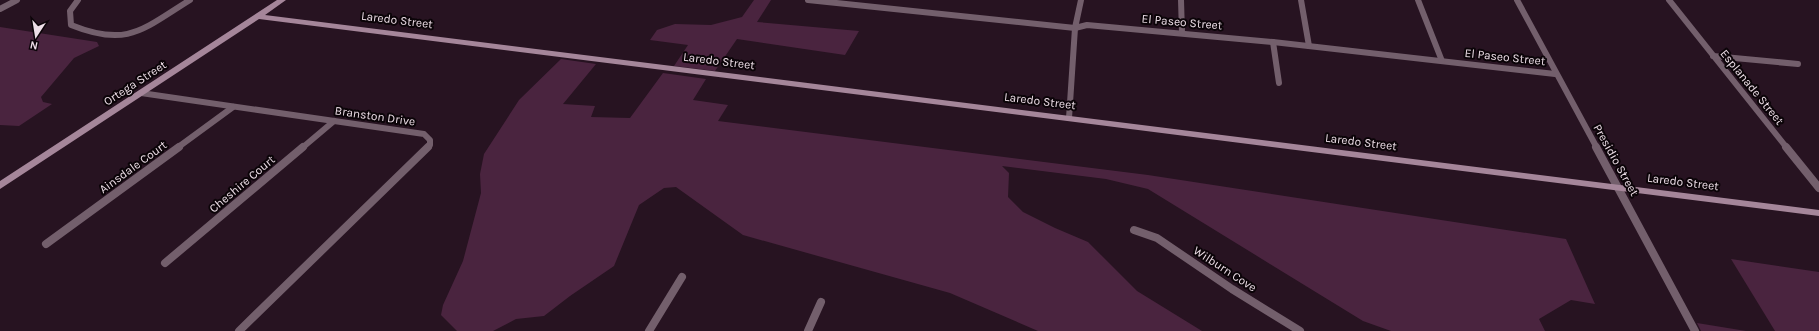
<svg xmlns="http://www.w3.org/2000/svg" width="1819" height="331" viewBox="0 0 1819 331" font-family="Karla,sans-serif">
	<rect width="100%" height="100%" fill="#271321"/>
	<!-- green -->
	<g fill="#4a243f">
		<polygon points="754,0 771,0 757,22 859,31 845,55 737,39 715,71 674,66 688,45 650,40 657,30 675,24 711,25 742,17"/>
		<polygon points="0,27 97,42 99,46 74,58 41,97 43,102 52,104 19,126 0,125"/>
		<polygon points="561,59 596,64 563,104 595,106 591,117 630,118 663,73 706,79 693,100 728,105 718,121 1148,175 1566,239 1595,304 1571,300 1539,319 1545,331 1391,331 1363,321 1148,189 1106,179 1002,166 1009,173 1008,197 1023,212 1055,228 1088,242 1137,291 1202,331 1038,331 950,293 743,235 676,187 664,188 639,205 614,266 570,296 544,316 516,319 493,331 457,331 441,315 443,305 463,261 481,193 480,174 484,154 519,100"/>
		<polygon points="1731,259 1819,272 1819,331 1775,331"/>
		<polygon points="1697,323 1746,331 1701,331"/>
	</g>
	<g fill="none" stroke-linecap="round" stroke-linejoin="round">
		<!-- street-far1 -->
		<g stroke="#735f6c" stroke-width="6">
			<path d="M78,0L70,11L71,25C128,48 143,29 190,0"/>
			<polyline points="808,0 1075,28 1087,25 1273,42 1555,74"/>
			<polyline points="1181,0 1182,33"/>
			<polyline points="1301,0 1309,46"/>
			<polyline points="1418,0 1442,61"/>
			<polyline points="1517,0 1597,148"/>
			<polyline points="1669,0 1787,148"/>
			<polyline points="0,9 17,0"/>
			<polyline points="1273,42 1279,83"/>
			<polyline points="1713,56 1798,64"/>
			<polyline points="141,93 424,134 430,140 430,145 427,148"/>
			<polyline points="1069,118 1075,28 1081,0"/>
			<polyline points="177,148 233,107"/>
			<polyline points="302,148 334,121"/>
		</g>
		<!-- street -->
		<g stroke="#735f6c" stroke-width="8">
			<polyline points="1596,147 1695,331"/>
			<polyline points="1786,147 1819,188"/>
			<polyline points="1134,230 1157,238 1232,289 1300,331"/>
			<polyline points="46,244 179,147"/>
			<polyline points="165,263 303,147"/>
			<polyline points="239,331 428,147"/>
			<polyline points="649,331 682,277"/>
			<polyline points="808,331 821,302"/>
		</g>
		<!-- secondary -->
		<polygon fill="#a5869a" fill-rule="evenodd" points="277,0 286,0 265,15 1819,210 1819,216 259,19 0,189 0,181"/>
	</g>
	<g text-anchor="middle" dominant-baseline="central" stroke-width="4" stroke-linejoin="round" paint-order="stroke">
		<!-- street labels -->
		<g font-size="12" fill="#eddee7" stroke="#0b0408">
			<text transform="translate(397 20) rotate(7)">Laredo Street</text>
			<text transform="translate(1182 22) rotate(5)">El Paseo Street</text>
			<text transform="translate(1505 57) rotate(6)">El Paseo Street</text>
			<text transform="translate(719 61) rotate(7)">Laredo Street</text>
			<text transform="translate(135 83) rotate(-33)">Ortega Street</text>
			<text transform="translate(1752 87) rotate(51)">Esplanade Street</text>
			<text transform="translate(1040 101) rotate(7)">Laredo Street</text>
			<text transform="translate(375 116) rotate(8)">Branston Drive</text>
			<text transform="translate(1361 142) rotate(7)">Laredo Street</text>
			<text transform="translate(1616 160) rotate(61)">Presidio Street</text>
			<text transform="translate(133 167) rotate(-36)">Ainsdale Court</text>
			<text transform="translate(1683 182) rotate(7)">Laredo Street</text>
			<text transform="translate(242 184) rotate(-40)">Cheshire Court</text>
			<text transform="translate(1225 269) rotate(33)">Wilburn Cove</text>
		</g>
	</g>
	<!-- north arrow -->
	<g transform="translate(36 36) rotate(192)" stroke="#0b0408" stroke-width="3" paint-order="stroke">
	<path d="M0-3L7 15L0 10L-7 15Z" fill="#eddee7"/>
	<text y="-6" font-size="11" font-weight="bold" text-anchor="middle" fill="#eddee7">N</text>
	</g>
</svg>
